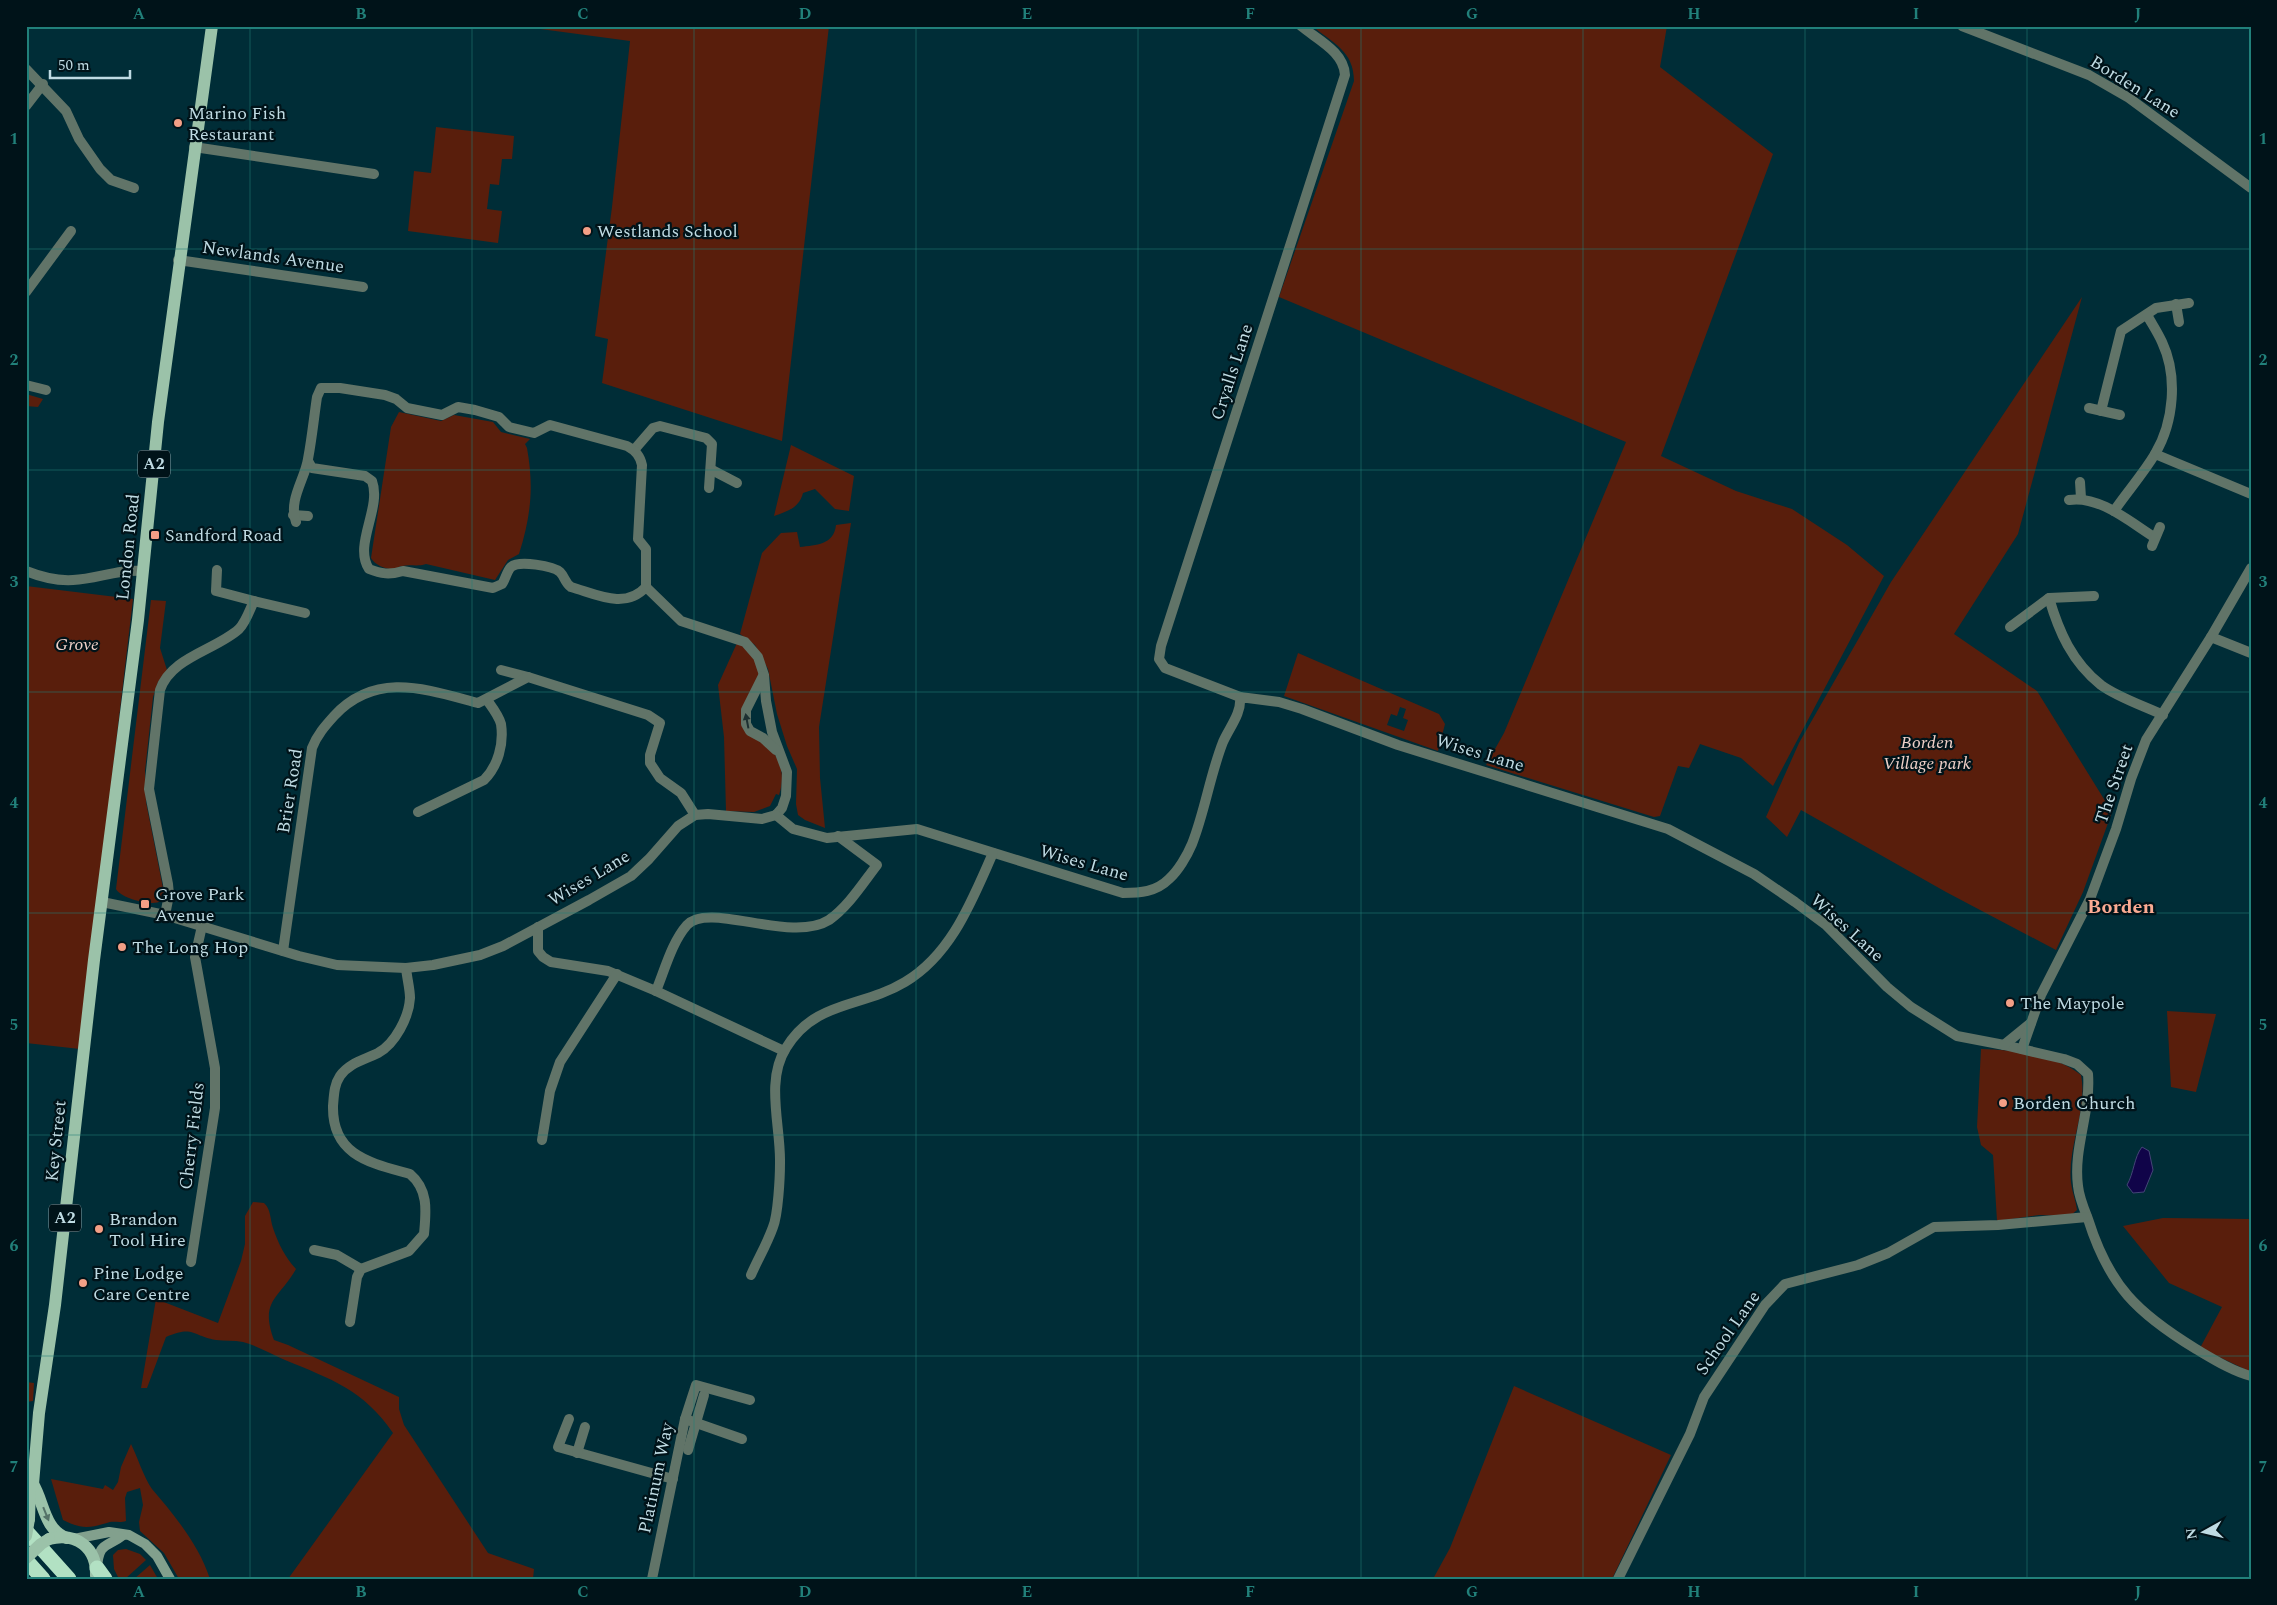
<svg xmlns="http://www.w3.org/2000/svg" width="2277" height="1605" viewBox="0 0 2277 1605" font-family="Spectral,serif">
	<rect width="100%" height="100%" fill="#002d37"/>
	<!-- green -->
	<g fill="#591e0c" fill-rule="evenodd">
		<polygon points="518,26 829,26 782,441 602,383 608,339 595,336 612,207 630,41"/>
		<path d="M1312,26H1667L1660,67L1773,154L1661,456L1736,491L1792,509L1847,545L1884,576L1773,786L1741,758L1700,744L1689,768L1678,766L1660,816L1654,817L1486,765L1504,733L1626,442L1279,297L1354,81C1354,51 1333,43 1312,26Z"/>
		<polygon points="436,127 514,136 512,159 502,159 499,185 490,184 487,209 502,211 498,243 408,231 414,171 431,173"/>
		<polygon points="2082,297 2018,534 1954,634 2037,691 2112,812 2083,892 2056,950 1946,892 1801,810 1787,837 1766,817 1799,743 1891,582"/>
		<polygon points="26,394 43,399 38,407 26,406"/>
		<path d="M399,412L441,421L454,415L493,422L501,432L530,439L525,444L527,448C534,487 531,516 519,554L508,560L495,580L426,564C417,567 410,564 402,566C399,566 397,569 395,569C386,570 375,565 371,558L391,427Z"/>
		<path d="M791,445L854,476L849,511L835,509L815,489L803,493C799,508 788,511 774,516Z"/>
		<path d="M851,523L819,727L820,778L825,828L805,820L798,815L796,804L797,769L787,746L777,714L768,669L755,645L740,634L762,553L781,533L797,532L800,547C816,545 834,545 836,525Z"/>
		<polygon points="26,586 133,599 80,1049 26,1043"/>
		<path d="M151,600L166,601L160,648L167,670L158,682L153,697L145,771L146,802L164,893L161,901C152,907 120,898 116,889Z"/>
		<path d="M737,643L749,650L761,670L742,716C764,742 791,759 779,795L776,794L770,806L754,812L726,811L724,737L718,685Z"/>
		<path d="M1298,653L1439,714L1445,724L1438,751L1284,696ZM1400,707L1406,709L1403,718L1408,720L1404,731L1387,725L1391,714L1397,716Z"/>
		<polygon points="2167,1011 2216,1014 2196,1092 2171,1087"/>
		<path d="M1981,1049C2013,1050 2055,1054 2081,1075C2088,1111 2067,1146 2071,1183C2072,1192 2076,1201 2077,1210L2070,1216L2039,1215L1997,1221L1993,1155L1981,1145L1977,1127Z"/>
		<path d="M253,1202L264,1203C271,1209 270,1219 273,1228C278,1243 285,1257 296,1269C280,1298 259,1300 274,1340L288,1345L399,1397V1409L404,1425L488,1553L534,1569L533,1579H288L393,1433C364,1390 331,1379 285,1360C271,1354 258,1346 243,1342C234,1340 225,1341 216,1340C192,1336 194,1325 166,1337L147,1388H141L156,1299L218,1323L241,1261L245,1244V1216Z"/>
		<polygon points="2163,1218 2251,1219 2251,1372 2200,1348 2222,1307 2169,1283 2123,1226"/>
		<polygon points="26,1382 34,1383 33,1401 26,1402"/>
		<polygon points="1514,1386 1671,1455 1612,1579 1433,1579 1450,1548"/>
		<path d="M131,1444C137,1456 144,1478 152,1489C175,1516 199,1545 210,1579H179L164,1553L140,1531L139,1522L143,1505L140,1488L127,1492L125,1498L126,1521C120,1523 115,1521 110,1522C90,1528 83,1530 63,1520L51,1479L103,1489L105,1485L113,1490L118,1482L121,1467Z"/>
		<polygon points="126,1549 140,1554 146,1560 125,1579 119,1579 114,1569 113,1555 118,1550"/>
		<polygon points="150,1565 158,1579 134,1579"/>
	</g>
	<!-- water -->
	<path fill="#100449" stroke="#447" d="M2142,1147L2149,1151L2153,1170L2144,1192L2133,1193L2127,1185C2134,1173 2134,1157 2142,1147Z"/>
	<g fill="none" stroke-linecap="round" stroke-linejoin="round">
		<!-- street -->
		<g stroke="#617468" stroke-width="10">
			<polyline points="1962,26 2089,75 2129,98 2251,188"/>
			<polyline points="26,69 66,111 79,139 100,169 111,180 134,188"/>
			<polyline points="26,106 43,84"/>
			<polyline points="194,147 374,174"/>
			<polyline points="178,260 363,287"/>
			<polyline points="26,292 71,231"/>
			<polyline points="2176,304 2179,322"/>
			<polyline points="26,385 46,390"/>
			<polyline points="2089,408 2120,415"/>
			<polyline points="2101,411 2121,331 2156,308 2189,303"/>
			<polyline points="634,450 653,428 660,426 706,438 712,444 709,488"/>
			<polyline points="2155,454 2251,494"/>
			<path d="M308,461L312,468L365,476L372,481C382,508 353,545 369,569C381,574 390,575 403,571L493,588L502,584C505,580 507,571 511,567C519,560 553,566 560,572C565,577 565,583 571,587C596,594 625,610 646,587L681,621L745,642L758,657L764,675L766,701L772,732L787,772L786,796L782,808L776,815"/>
			<polyline points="712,470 737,483"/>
			<polyline points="2080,482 2081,498"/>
			<path d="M2069,500C2099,495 2130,522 2154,537"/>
			<path d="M2114,511C2127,492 2143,474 2155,454C2174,422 2178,376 2162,342C2158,333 2152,324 2147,315"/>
			<polyline points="293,515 308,516"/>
			<path d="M296,522C288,500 305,479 308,459C312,438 314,417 317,397L321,388H340L385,395L396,399L407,408L442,415L458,407L475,410L499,417L509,427L534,433L550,425L627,446C636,451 640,456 642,465L638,539L646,549V587"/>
			<polyline points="2152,546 2160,527"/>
			<path d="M26,571C41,577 57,581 73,580C97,579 118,569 143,571"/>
			<path d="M2049,598C2059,632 2072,662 2101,685C2117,697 2144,706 2163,715"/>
			<polyline points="254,601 305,613"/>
			<polyline points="2010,627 2049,598 2094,596"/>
			<polyline points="2211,637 2251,653"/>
			<polyline points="501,670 528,677"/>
			<polyline points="763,676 746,710 746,724 750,731 763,738 776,750"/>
			<path d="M1240,697L1165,668L1159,659L1161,646L1345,75C1344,52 1318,40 1301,26"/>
			<path d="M418,812L484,780C498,766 504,744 501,724C499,716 492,707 487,700"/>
			<path d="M776,815L793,829L827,838L917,829L1123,893C1140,893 1156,892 1169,879C1178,871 1187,856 1192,844C1205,811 1210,775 1223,742C1229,728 1242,713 1240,697L1279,702L1302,709L1398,745L1668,829L1754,874L1795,902L1826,925L1887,987L1911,1007L1957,1036L2004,1045L2064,1059L2077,1064L2088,1074C2091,1112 2073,1148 2078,1186C2079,1197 2084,1209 2088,1219C2109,1286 2137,1313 2196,1349C2213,1359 2232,1371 2251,1376"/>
			<polyline points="102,902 165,915 299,956 337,965 406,968 433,965 480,955 503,946 589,900 631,876 649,859 678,826 695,815 708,814 762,819 776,815"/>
			<path d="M165,915L169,895L168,884L149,789L160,690C171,657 216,650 239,629C246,622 250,609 254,601L216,591L217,570"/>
			<polyline points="538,927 538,951 543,957 551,962 608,971 656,991 784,1051"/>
			<path d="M283,951L312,748C317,735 325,726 334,716C376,671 425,689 478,703L528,677L648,715L660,723L650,755V763L660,778L681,793L695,815"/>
			<path d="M656,991C665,969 672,942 687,925C709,901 791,944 829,920C848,907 863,883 877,865L838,836"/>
			<polyline points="2004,1045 2031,1023"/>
			<polyline points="2022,1049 2041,995 2090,899 2116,829 2131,779 2146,740 2211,637 2251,568"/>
			<polyline points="542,1140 550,1091 560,1062 617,974"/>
			<polyline points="314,1250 337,1255 361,1269"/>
			<polyline points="191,1262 215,1108 215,1068 195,957 202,926"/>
			<path d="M751,1275C758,1259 767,1244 773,1227C778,1215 780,1178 780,1163C781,1127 765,1081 786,1048C815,1000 862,1008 905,982C952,954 972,900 993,853"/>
			<path d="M350,1322L357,1277L361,1269L409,1251L424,1234C426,1212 429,1190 410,1174C371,1163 332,1156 333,1106C334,1095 334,1085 340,1076C349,1063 364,1060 378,1053C395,1044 409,1017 410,998C410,989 407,978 406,968"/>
			<polyline points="569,1419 558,1447 673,1479"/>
			<polyline points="685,1419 742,1439"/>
			<polyline points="688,1450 704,1395"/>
			<polyline points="577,1453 585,1427"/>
			<polyline points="652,1579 685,1419 696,1385 750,1400"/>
			<polyline points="1618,1579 1690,1434 1704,1397 1765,1305 1785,1284 1858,1265 1888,1253 1934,1227 1998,1225 2087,1217"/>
		</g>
		<!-- secondary -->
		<g stroke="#82a08d" stroke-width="10">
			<polyline points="74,1539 109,1532 129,1535 145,1544 157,1556 170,1579"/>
			<path d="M97,1568C99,1541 107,1548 123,1535"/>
		</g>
		<!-- primary -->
		<g stroke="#9bc2a9" stroke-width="12">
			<path d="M33,1484C44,1502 44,1530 67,1538"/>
			<polyline points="29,1519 30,1490 33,1484 39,1413 55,1305 94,960 138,620 158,422 212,26"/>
			<path d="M49,1539C77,1532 97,1548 96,1576"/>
		</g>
		<!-- highway -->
		<g stroke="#b2e1c3" stroke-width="15">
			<polyline points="26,1531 69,1579"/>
			<polyline points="26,1560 43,1579"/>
			<polyline points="97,1568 105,1579"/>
		</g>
		<!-- primary-bridge -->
		<g stroke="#9bc2a9" stroke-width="12">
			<polyline points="26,1536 29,1519"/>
			<polyline points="26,1558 41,1544 49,1539"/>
		</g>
	</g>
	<!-- one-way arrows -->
	<defs><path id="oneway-solid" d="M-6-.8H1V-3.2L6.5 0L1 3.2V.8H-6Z" transform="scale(1.25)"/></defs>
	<use fill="#1d3031" href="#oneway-solid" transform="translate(747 721) rotate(-101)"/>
	<use fill="#557368" href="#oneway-solid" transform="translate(46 1514) rotate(68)"/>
	<!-- grid -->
	<path fill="none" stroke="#21807a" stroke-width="1" stroke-opacity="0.55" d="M250,26V1579M472,26V1579M694,26V1579M916,26V1579M1138,26V1579M1361,26V1579M1583,26V1579M1805,26V1579M2027,26V1579M26,249H2251M26,470H2251M26,692H2251M26,913H2251M26,1135H2251M26,1356H2251"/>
	<!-- markers -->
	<g fill="#f39f86" stroke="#001319" stroke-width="2">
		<circle cx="178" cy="123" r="5"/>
		<circle cx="587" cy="231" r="5"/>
		<rect x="150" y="530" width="10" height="10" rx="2.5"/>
		<rect x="140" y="899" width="10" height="10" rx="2.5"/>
		<circle cx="122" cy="947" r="5"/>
		<circle cx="2010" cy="1003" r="5"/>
		<circle cx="2003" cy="1103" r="5"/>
		<circle cx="99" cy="1229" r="5"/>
		<circle cx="83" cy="1283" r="5"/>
	</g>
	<g text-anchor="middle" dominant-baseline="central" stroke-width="4.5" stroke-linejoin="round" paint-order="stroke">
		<!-- shield labels -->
		<g fill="#001319" stroke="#869fa6" stroke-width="1">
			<rect x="138" y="450.5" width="32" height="27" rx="4"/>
			<rect x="49" y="1204.5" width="32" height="27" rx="4"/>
		</g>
		<g font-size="16" font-weight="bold" fill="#bfdbe3">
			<text x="154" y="464">A2</text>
			<text x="65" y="1218">A2</text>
		</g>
		<!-- street labels -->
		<g font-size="18" fill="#bfdbe3" stroke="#001319">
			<text transform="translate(2135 87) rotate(32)">Borden Lane</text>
			<text transform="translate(273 257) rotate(8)">Newlands Avenue</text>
			<text transform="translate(1232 372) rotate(-72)">Cryalls Lane</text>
			<text transform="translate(128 547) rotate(-84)">London Road</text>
			<text transform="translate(1480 753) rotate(17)">Wises Lane</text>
			<text transform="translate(2114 784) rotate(-71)">The Street</text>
			<text transform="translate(290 791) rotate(-81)">Brier Road</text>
			<text transform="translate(1084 863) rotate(16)">Wises Lane</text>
			<text transform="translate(589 878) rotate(-31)">Wises Lane</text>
			<text transform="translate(1847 928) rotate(42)">Wises Lane</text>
			<text transform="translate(192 1136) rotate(-83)">Cherry Fields</text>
			<text transform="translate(56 1141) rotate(-84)">Key Street</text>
			<text transform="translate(1728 1333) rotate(-55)">School Lane</text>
			<text transform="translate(656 1478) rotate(-78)">Platinum Way</text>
		</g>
		<!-- poi labels -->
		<g font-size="18" fill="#bfdbe3" stroke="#001319" text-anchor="start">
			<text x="188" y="113">Marino Fish<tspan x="188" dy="21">Restaurant</tspan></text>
			<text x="597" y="231">Westlands School</text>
			<text x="165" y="535">Sandford Road</text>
			<text x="155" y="894">Grove Park<tspan x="155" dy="21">Avenue</tspan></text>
			<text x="132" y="947">The Long Hop</text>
			<text x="2020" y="1003">The Maypole</text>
			<text x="2013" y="1103">Borden Church</text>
			<text x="109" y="1219">Brandon<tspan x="109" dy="21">Tool Hire</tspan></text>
			<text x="93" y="1273">Pine Lodge<tspan x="93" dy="21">Care Centre</tspan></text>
		</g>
		<!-- park labels -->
		<g font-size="18" font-style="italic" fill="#eed0c8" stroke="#001319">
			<text x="77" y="644">Grove</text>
			<text x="1927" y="742">Borden<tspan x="1927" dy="21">Village park</tspan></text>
		</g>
		<!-- quarter labels -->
		<g font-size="20" font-weight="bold" fill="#faab93" stroke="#001319">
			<text x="2121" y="907">Borden</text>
		</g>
	</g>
	<!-- border -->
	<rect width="2277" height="1605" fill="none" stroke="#001319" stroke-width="55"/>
	<!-- north arrow -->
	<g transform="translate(2204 1532) rotate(262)" stroke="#001319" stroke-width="4" paint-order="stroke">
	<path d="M0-4L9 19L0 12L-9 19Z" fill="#bfdbe3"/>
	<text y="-8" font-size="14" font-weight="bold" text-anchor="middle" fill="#bfdbe3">N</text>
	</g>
	<!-- scale -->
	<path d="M50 70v8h80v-8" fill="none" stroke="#bfdbe3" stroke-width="2.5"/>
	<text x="58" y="70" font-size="15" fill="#bfdbe3" stroke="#001319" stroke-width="4" paint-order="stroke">50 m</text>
	<rect x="28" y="28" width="2222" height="1550" fill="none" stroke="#21807a" stroke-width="2"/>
	<g font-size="16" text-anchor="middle" font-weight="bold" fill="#21807a">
		<text x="139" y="19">A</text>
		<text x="361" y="19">B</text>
		<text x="583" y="19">C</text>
		<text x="805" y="19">D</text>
		<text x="1027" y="19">E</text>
		<text x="1250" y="19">F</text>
		<text x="1472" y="19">G</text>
		<text x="1694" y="19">H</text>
		<text x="1916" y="19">I</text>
		<text x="2138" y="19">J</text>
		<text x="14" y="144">1</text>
		<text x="2263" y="144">1</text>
		<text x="14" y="365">2</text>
		<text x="2263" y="365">2</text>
		<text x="14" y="587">3</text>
		<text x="2263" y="587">3</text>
		<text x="14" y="808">4</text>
		<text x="2263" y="808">4</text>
		<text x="14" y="1030">5</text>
		<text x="2263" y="1030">5</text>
		<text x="14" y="1251">6</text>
		<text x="2263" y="1251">6</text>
		<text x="14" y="1472">7</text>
		<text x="2263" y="1472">7</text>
		<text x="139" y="1597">A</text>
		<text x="361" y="1597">B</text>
		<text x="583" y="1597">C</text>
		<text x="805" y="1597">D</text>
		<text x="1027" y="1597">E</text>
		<text x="1250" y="1597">F</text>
		<text x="1472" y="1597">G</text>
		<text x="1694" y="1597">H</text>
		<text x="1916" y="1597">I</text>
		<text x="2138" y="1597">J</text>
	</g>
</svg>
